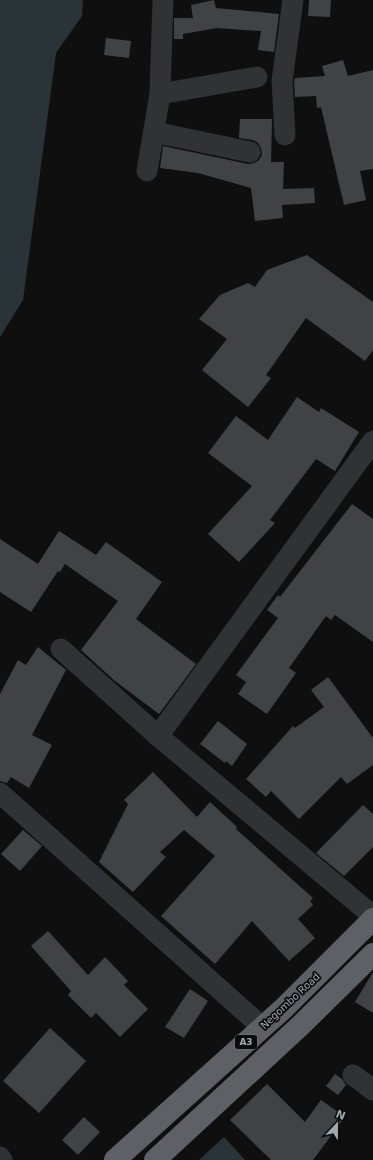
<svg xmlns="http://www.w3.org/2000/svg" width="373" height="1160" viewBox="0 0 373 1160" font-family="'DejaVu Sans',sans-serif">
	<rect width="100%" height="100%" fill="#0f0f10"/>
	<!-- water -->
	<g fill="#2a3438">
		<polygon points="0,0 83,0 82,16 56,53 23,300 0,337"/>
		<polygon points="224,1137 245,1160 199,1160"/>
	</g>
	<!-- building -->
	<g fill="#404346">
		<polygon points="214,0 216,8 279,14 274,52 258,50 261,31 217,28 183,34 183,39 174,39 174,18 193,18 191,5"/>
		<polygon points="309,0 331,0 330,17 308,16"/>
		<polygon points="106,38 131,41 129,58 104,55"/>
		<polygon points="343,60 348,76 373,70 373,169 360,171 366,200 344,205 321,107 317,108 316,96 295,97 294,81 295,78 325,76 322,66"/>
		<polygon points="240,119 272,119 271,162 284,162 283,189 314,188 315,203 282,205 283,218 255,221 251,188 198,173 160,168 163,146 248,164 254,163 259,160 262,155 261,148 258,143 253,140 239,138"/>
		<polygon points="307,255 373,302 373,350 365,361 306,318 266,375 271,378 248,407 202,370 227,339 199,319 220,295 248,283 255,287 267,270"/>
		<polygon points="297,397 319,412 321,408 359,432 335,471 316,459 270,520 275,523 239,562 208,534 252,486 208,453 236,416 268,440"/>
		<polygon points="352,504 373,519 373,642 335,615 331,620 326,616 289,668 296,673 267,714 238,694 246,682 236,675 278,618 267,610 278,595 280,597"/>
		<polygon points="59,531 96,555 106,542 162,582 136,619 196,664 159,714 115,681 81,650 118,601 65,564 60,572 58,571 31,612 0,592 0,539 38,564"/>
		<polygon points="38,647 66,670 32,735 52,745 29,788 11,777 7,783 0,781 0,694 18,660 26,665"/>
		<polygon points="328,677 373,738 373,765 347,784 341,777 299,819 271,791 266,797 246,779 293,726 295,728 324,707 311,690"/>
		<polygon points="218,721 247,744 232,766 226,761 225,763 200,744"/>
		<polygon points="153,772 197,817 210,802 237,827 236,829 313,898 310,901 313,905 298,919 315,938 289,961 252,921 215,964 161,916 215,856 184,830 160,852 166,857 133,892 99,862 128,804 124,800"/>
		<polygon points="363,805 373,814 373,847 344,876 316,853"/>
		<polygon points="23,830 42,846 20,871 1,854"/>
		<polygon points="48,931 88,975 105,957 128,981 124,985 148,1009 120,1037 96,1013 91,1018 68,995 71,991 31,946"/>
		<polygon points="373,972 373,1013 355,1002"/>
		<polygon points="190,989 208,1001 184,1038 165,1027"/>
		<polygon points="50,1028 86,1061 39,1113 3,1081"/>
		<polygon points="335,1074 342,1079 346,1085 338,1095 326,1086"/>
		<polygon points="267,1084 305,1122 321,1100 345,1117 313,1160 271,1160 230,1120"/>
		<polygon points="84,1117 100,1132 78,1155 62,1140"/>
	</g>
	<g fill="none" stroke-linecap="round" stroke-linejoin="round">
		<!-- minor -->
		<g stroke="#313235" stroke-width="21">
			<polyline points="160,94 257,77"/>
			<polyline points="154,132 250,152"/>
			<polyline points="285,135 282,81 293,0"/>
			<polyline points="147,171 160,94 163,0"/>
			<polyline points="61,649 158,736 373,916"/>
			<polyline points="158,736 373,441"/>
			<polyline points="0,793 262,1027"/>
			<polyline points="353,1075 373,1090"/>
			<polyline points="0,1157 2,1160"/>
		</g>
		<!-- highway -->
		<g stroke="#5d6166" stroke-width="22">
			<polyline points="115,1160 284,1008 373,919"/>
			<polyline points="155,1160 301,1025 373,954"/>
		</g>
	</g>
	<g text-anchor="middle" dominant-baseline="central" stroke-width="3.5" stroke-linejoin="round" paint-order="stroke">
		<!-- shield labels -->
		<rect fill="#0a0b0b" stroke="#747a7e" stroke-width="1" x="235" y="1035" width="22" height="14" rx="3"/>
		<g font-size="9" font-weight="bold" fill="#a1a9b0">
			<text x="246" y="1042">A3</text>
		</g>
		<!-- street labels -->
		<g font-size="10" fill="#a1a9b0" stroke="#0a0b0b">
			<text transform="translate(290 1001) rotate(-43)">Negombo Road</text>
		</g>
	</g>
	<!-- north arrow -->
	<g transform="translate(337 1124) rotate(22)" stroke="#0a0b0b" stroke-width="3" paint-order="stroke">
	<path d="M0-3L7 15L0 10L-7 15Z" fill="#a1a9b0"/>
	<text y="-6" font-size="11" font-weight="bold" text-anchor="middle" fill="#a1a9b0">N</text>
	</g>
</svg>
